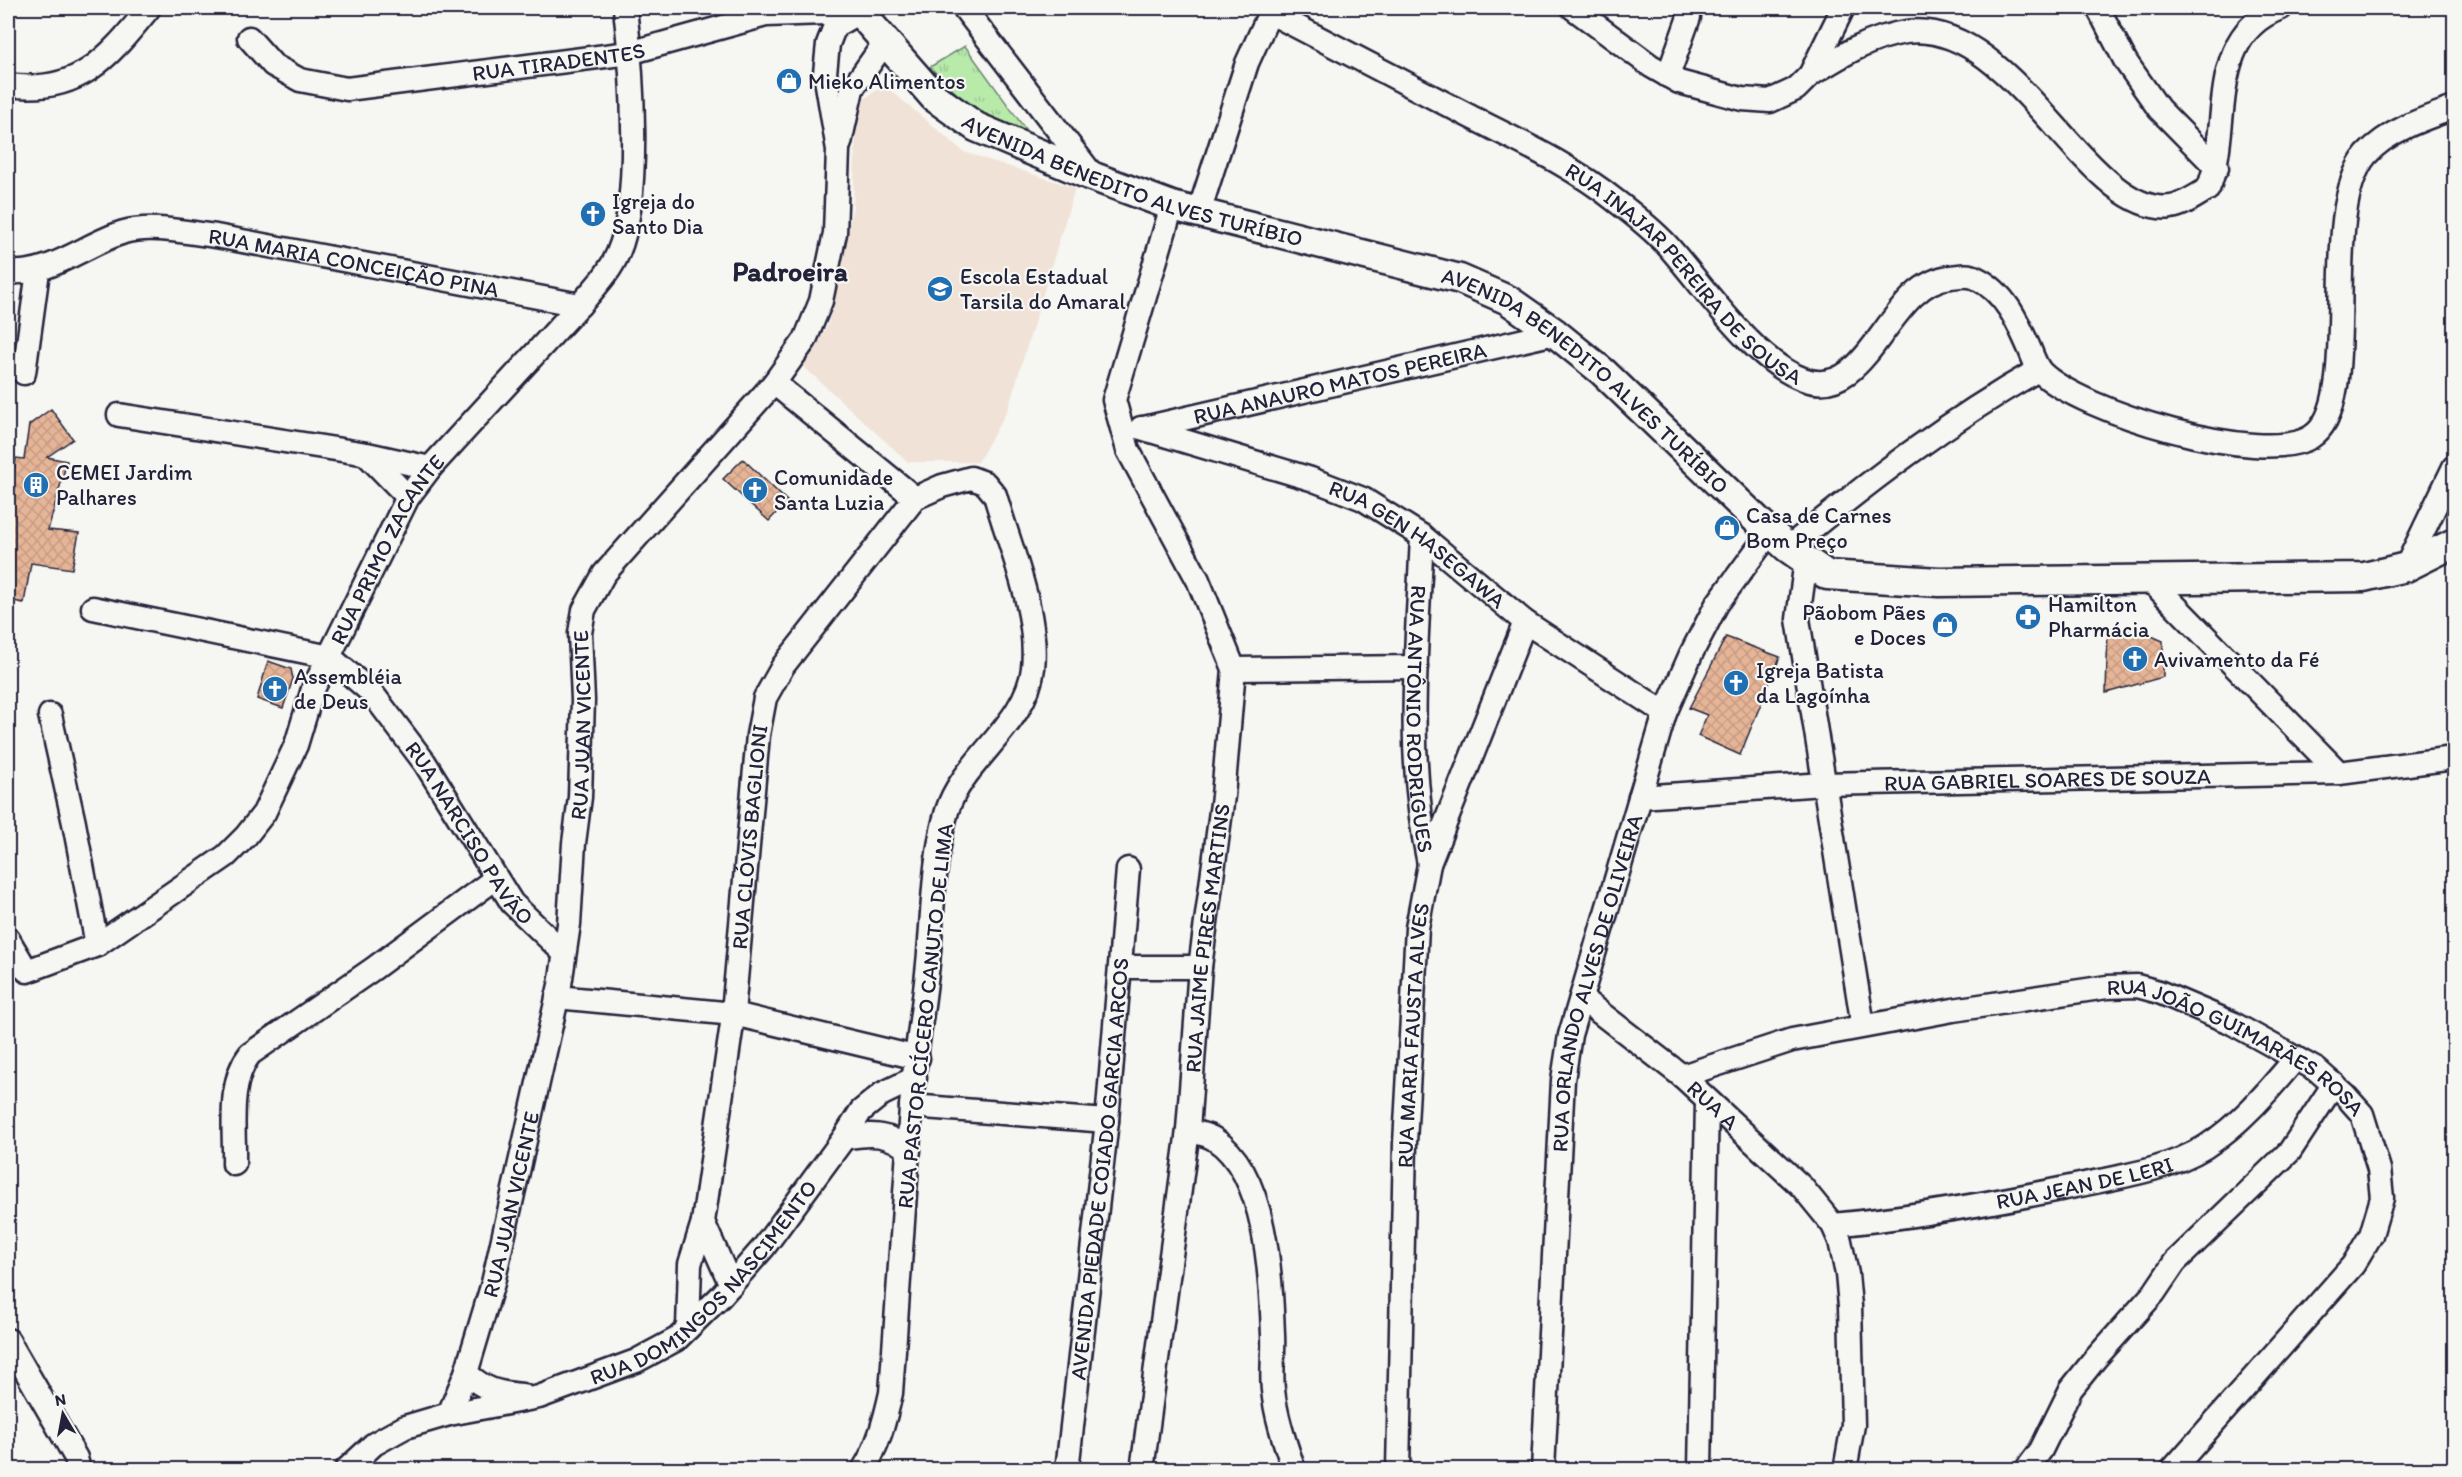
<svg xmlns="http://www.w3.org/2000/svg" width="2462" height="1477" viewBox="0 0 2462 1477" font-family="Itim,sans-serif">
	<defs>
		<pattern id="park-tufts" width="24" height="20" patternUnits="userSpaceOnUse" patternTransform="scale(1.5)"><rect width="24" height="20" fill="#b8eaaa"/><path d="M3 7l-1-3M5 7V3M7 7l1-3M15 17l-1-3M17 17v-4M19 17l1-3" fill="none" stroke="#9ec893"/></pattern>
		<pattern id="building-cross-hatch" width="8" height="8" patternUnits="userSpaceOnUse" patternTransform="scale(1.5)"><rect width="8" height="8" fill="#e6b597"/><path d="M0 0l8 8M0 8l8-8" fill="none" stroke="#c59b83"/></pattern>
	</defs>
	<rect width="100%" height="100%" fill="#f6f6f2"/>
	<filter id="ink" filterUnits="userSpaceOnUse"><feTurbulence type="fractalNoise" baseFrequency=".0167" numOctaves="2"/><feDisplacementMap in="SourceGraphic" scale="12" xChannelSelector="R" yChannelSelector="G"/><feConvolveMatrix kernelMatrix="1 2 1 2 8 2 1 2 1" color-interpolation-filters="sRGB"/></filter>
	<g filter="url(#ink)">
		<!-- built -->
		<polygon fill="#f1e2d7" points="884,85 964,152 1075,188 1008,409 978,462 908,462 803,366 828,325 853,206 857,104"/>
		<!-- park -->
		<path fill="url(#park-tufts)" stroke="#6d8672" stroke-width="1.5" d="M965,46L1031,137C996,138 954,91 930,67Z"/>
		<!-- building -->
		<g fill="url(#building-cross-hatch)" stroke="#22223b" stroke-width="1.5">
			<polygon points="51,409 73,439 47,457 67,461 48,530 79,533 72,569 31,563 24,603 8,600 8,509 16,458 24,459 29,425"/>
			<polygon points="743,459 787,501 769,521 723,479"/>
			<polygon points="2131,627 2163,641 2163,677 2106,693 2108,629"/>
			<polygon points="1726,637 1780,657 1740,755 1698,736 1707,715 1689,708"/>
			<polygon points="268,661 291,669 293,679 283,708 257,699"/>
		</g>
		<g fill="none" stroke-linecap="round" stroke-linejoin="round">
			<!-- minor casing -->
			<g stroke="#22223b" stroke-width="27">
				<g id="minor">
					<polyline points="964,8 1094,177"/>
					<polyline points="1573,8 1651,66 1679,82 1742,99 1770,101 1796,89 1810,75 1843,8"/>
					<polyline points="2098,8 2126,62 2159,109 2217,168"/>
					<path id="s1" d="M1269,12C1337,47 1404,82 1471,117C1520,142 1573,166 1616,201C1633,214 1652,229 1667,245C1703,285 1753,361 1803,379C1870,404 1887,282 1951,277C1960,276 1968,274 1976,278C2005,292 2018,322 2030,350C2033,358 2036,366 2041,372C2079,411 2262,467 2311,437C2366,403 2316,216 2366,155C2387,131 2425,118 2454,108"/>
					<path id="s2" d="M249,38L273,65L300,80L347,89L629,53L766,15L857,12"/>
					<path d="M1810,75C1839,57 1871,37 1906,32C2015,17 2087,218 2171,207C2184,205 2197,195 2208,189C2233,130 2204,35 2281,8"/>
					<polyline points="1668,76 1689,17 1688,8"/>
					<path d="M8,85C79,95 108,58 149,8"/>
					<polyline points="840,143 852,89 885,42"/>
					<polyline points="1199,212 1247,63 1272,8"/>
					<path id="s3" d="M8,272C50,276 85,244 124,232C153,224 188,233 216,236L580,305"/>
					<polyline points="24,373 38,271"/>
					<polyline points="774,383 915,498"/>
					<polyline points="119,415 367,454 430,468"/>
					<path id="s4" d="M1141,428L1311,479L1363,499L1422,536L1525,622L1665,713"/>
					<path id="s5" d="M1144,428L1555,333"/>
					<polyline points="368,456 408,497"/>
					<path id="s6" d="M1422,536C1417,649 1405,753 1429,864"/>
					<path d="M1788,548C1868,482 1948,421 2038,370"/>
					<polyline points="1806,560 1798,619 1863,1026"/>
					<polyline points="2406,567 2454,467"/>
					<polyline points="2151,581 2339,773"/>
					<path id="s7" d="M93,608L330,657L372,693L425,763L512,903L564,953"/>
					<polyline points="1234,669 1416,667"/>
					<polyline points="50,715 74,823 97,945"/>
					<path id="s8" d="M1640,797L1823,784L2339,773L2454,758"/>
					<path id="s9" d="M8,939L27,971L97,945L226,856L246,836L264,813L296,745L313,689L408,497L430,468L587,297C599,283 611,270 618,253C642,198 632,68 625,8"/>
					<polyline points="1121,967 1200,967"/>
					<polyline points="557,997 734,1014 918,1058"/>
					<path id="s10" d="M1581,998L1682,1076L1802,1187L1833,1225L1840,1241L1847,1274L1850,1306L1853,1425L1845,1470"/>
					<path id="s11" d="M1682,1076L1792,1040L1953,1010L2107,987L2137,986L2159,992L2232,1023L2317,1070L2345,1095L2362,1114L2379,1169L2382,1198L2371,1235L2353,1265L2172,1470"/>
					<polyline points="911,1106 1107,1121"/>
					<path d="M1188,1130C1195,1133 1207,1134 1214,1139C1267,1173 1271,1277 1273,1335C1274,1353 1271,1372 1273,1390C1276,1418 1285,1443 1294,1470"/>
					<path d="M844,1138C870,1133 889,1132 909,1151"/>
					<path d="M234,1164C235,1129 227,1083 250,1054L373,969L496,878"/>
					<polyline points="703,1222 731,1285"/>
					<path id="s12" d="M1833,1225C1916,1217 1998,1202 2080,1185C2123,1176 2167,1170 2205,1147C2242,1123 2268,1091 2296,1058"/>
					<path id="s13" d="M688,1328L690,1264L703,1222L732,1024L758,735L765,698L783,666L915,498L942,486L971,478L985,483L995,495C1010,548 1039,613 1033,668C1027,724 962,761 947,811C932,860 933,922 927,973C922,1018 914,1063 911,1108C904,1203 898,1298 891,1393C885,1420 878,1447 863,1470"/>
					<polyline points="8,1340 76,1458 79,1470"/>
					<path d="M466,1373C485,1390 497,1393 522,1395"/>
					<path id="s14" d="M449,1414L466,1373L493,1283L560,985L569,924L574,843L580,797L583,700L580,633L584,610L604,574L774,383L805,340L821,301L835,233L838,150L825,73L828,44L835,26L859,12"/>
					<path id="s15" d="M346,1470L374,1444L405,1427L449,1414L539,1397L636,1361L677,1339L721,1296L764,1247L844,1138L861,1111L882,1094L915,1078"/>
					<path id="s16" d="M1067,1470L1107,1121L1128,869"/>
					<path id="s17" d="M1142,1470L1188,1130L1200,967L1223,796L1234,669L1198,580L1128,450L1114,400L1172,206"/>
					<path id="s18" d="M1398,1470L1405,1143L1417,928L1429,864L1525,622"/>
					<path id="s19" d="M1543,1470L1563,1080L1570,1035L1665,713L1691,654L1717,604L1770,532"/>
					<polyline points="1700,1470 1707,1101"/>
					<polyline points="2026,1470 2041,1450 2071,1389 2095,1359 2154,1293 2175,1262 2290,1151 2334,1084"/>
				</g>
			</g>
			<!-- major casing -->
			<g stroke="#22223b" stroke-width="33">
				<g id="major">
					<path id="s20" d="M856,8L934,97L976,127L1094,177L1172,206L1460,279L1508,300L1555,333L1603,372L1760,523L1788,548L1827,575L1939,582L2364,577L2406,567L2454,543"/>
				</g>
			</g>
			<!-- minor -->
			<use href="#minor" stroke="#f6f6f2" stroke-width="22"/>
			<!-- major -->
			<use href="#major" stroke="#f6f6f2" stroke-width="28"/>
		</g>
	</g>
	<!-- icons -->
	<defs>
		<g id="shop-disc" transform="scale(1.35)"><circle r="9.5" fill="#1f6fb2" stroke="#f6f6f2"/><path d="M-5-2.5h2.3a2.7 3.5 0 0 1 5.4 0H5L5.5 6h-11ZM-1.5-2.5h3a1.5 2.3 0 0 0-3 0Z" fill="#fff"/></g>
		<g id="church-disc" transform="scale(1.35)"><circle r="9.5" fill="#1f6fb2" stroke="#f6f6f2"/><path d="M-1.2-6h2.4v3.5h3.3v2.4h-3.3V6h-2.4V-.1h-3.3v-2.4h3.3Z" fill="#fff"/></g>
		<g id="school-disc" transform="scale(1.35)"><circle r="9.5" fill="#1f6fb2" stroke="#f6f6f2"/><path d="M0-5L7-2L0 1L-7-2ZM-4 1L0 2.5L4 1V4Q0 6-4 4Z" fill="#fff"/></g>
		<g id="building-disc" transform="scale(1.35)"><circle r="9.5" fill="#1f6fb2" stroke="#f6f6f2"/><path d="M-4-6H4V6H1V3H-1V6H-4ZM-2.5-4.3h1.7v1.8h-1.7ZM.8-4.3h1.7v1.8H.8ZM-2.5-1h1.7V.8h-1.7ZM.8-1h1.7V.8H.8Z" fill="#fff"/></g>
		<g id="pharmacy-disc" transform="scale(1.35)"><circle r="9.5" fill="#1f6fb2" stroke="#f6f6f2"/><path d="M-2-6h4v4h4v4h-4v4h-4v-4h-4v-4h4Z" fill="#fff"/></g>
	</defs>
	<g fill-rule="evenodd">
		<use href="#shop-disc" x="789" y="81"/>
		<use href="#church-disc" x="593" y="214"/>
		<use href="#school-disc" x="940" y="289"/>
		<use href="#building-disc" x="36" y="485"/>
		<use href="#church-disc" x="755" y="490"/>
		<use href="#shop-disc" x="1727" y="528"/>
		<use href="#pharmacy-disc" x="2028" y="617"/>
		<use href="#shop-disc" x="1945" y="625"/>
		<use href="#church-disc" x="2135" y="659"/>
		<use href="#church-disc" x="1736" y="683"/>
		<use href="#church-disc" x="275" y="689"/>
	</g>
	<g text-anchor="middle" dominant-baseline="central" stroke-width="4.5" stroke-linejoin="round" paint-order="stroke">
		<!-- street labels -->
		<g font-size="22" fill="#22223b" stroke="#f6f6f2">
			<text stroke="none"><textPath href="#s2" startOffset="328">RUA TIRADENTES</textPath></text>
			<text stroke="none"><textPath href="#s20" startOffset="336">AVENIDA BENEDITO ALVES TURÍBIO</textPath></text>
			<text stroke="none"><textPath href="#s3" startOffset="357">RUA MARIA CONCEIÇÃO PINA</textPath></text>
			<text stroke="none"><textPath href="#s1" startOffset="495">RUA INAJAR PEREIRA DE SOUSA</textPath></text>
			<text stroke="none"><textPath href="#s5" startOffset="201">RUA ANAURO MATOS PEREIRA</textPath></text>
			<text stroke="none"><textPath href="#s20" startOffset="840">AVENIDA BENEDITO ALVES TURÍBIO</textPath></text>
			<text stroke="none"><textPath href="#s4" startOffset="303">RUA GEN HASEGAWA</textPath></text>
			<text stroke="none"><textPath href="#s9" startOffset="618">RUA PRIMO ZACANTE</textPath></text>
			<text stroke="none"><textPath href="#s6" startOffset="183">RUA ANTÔNIO RODRIGUES</textPath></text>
			<text stroke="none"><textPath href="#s14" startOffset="705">RUA JUAN VICENTE</textPath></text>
			<text stroke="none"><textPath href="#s8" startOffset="408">RUA GABRIEL SOARES DE SOUZA</textPath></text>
			<text stroke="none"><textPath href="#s7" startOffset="468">RUA NARCISO PAVÃO</textPath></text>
			<text stroke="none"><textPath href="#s13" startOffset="496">RUA CLÓVIS BAGLIONI</textPath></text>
			<text stroke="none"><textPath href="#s17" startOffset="536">RUA JAIME PIRES MARTINS</textPath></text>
			<text stroke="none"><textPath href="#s19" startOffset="492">RUA ORLANDO ALVES DE OLIVEIRA</textPath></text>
			<text transform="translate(925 1016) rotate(-84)">RUA PASTOR CÍCERO CANUTO DE LIMA</text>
			<text stroke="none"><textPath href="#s18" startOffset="435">RUA MARIA FAUSTA ALVES</textPath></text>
			<text stroke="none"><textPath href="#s11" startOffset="580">RUA JOÃO GUIMARÃES ROSA</textPath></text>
			<text stroke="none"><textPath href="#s10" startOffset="170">RUA A</textPath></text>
			<text stroke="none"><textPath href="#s16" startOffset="303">AVENIDA PIEDADE COIADO GARCIA ARCOS</textPath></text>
			<text stroke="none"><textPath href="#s12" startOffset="255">RUA JEAN DE LERI</textPath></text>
			<text stroke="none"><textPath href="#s14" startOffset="219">RUA JUAN VICENTE</textPath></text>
			<text stroke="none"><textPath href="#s15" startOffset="417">RUA DOMINGOS NASCIMENTO</textPath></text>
		</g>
		<!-- poi labels -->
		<g font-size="22" fill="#22223b" stroke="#f6f6f2" text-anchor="start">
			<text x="808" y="81">Mieko Alimentos</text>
			<text x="612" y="201">Igreja do<tspan x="612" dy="25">Santo Dia</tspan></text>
			<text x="960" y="276">Escola Estadual<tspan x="960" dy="25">Tarsila do Amaral</tspan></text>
			<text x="56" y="472">CEMEI Jardim<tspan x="56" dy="25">Palhares</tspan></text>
			<text x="774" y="477">Comunidade<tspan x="774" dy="25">Santa Luzia</tspan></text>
			<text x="1746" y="515">Casa de Carnes<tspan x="1746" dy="25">Bom Preço</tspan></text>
			<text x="2048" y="604">Hamilton<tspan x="2048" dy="25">Pharmácia</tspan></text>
			<text x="1926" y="612" text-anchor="end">Pãobom Pães<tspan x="1926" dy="25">e Doces</tspan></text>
			<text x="2154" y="659">Avivamento da Fé</text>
			<text x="1756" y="670">Igreja Batista<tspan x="1756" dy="25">da Lagoínha</tspan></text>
			<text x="294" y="676">Assembléia<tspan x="294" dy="25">de Deus</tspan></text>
		</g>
		<!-- district labels -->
		<g font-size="28" font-weight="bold" fill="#22223b" stroke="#f6f6f2">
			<text x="790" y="271">Padroeira</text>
		</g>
	</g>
	<!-- margin -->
	<rect width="2462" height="1477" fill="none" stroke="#f6f6f2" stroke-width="30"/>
	<rect x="15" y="15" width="2432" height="1447" fill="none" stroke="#22223b" stroke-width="2" filter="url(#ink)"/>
	<!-- north arrow -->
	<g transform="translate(63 1414) rotate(350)" stroke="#f6f6f2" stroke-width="4.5" paint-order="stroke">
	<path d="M0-4.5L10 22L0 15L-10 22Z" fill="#22223b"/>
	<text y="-9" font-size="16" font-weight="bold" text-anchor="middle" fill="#22223b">N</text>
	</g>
</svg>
